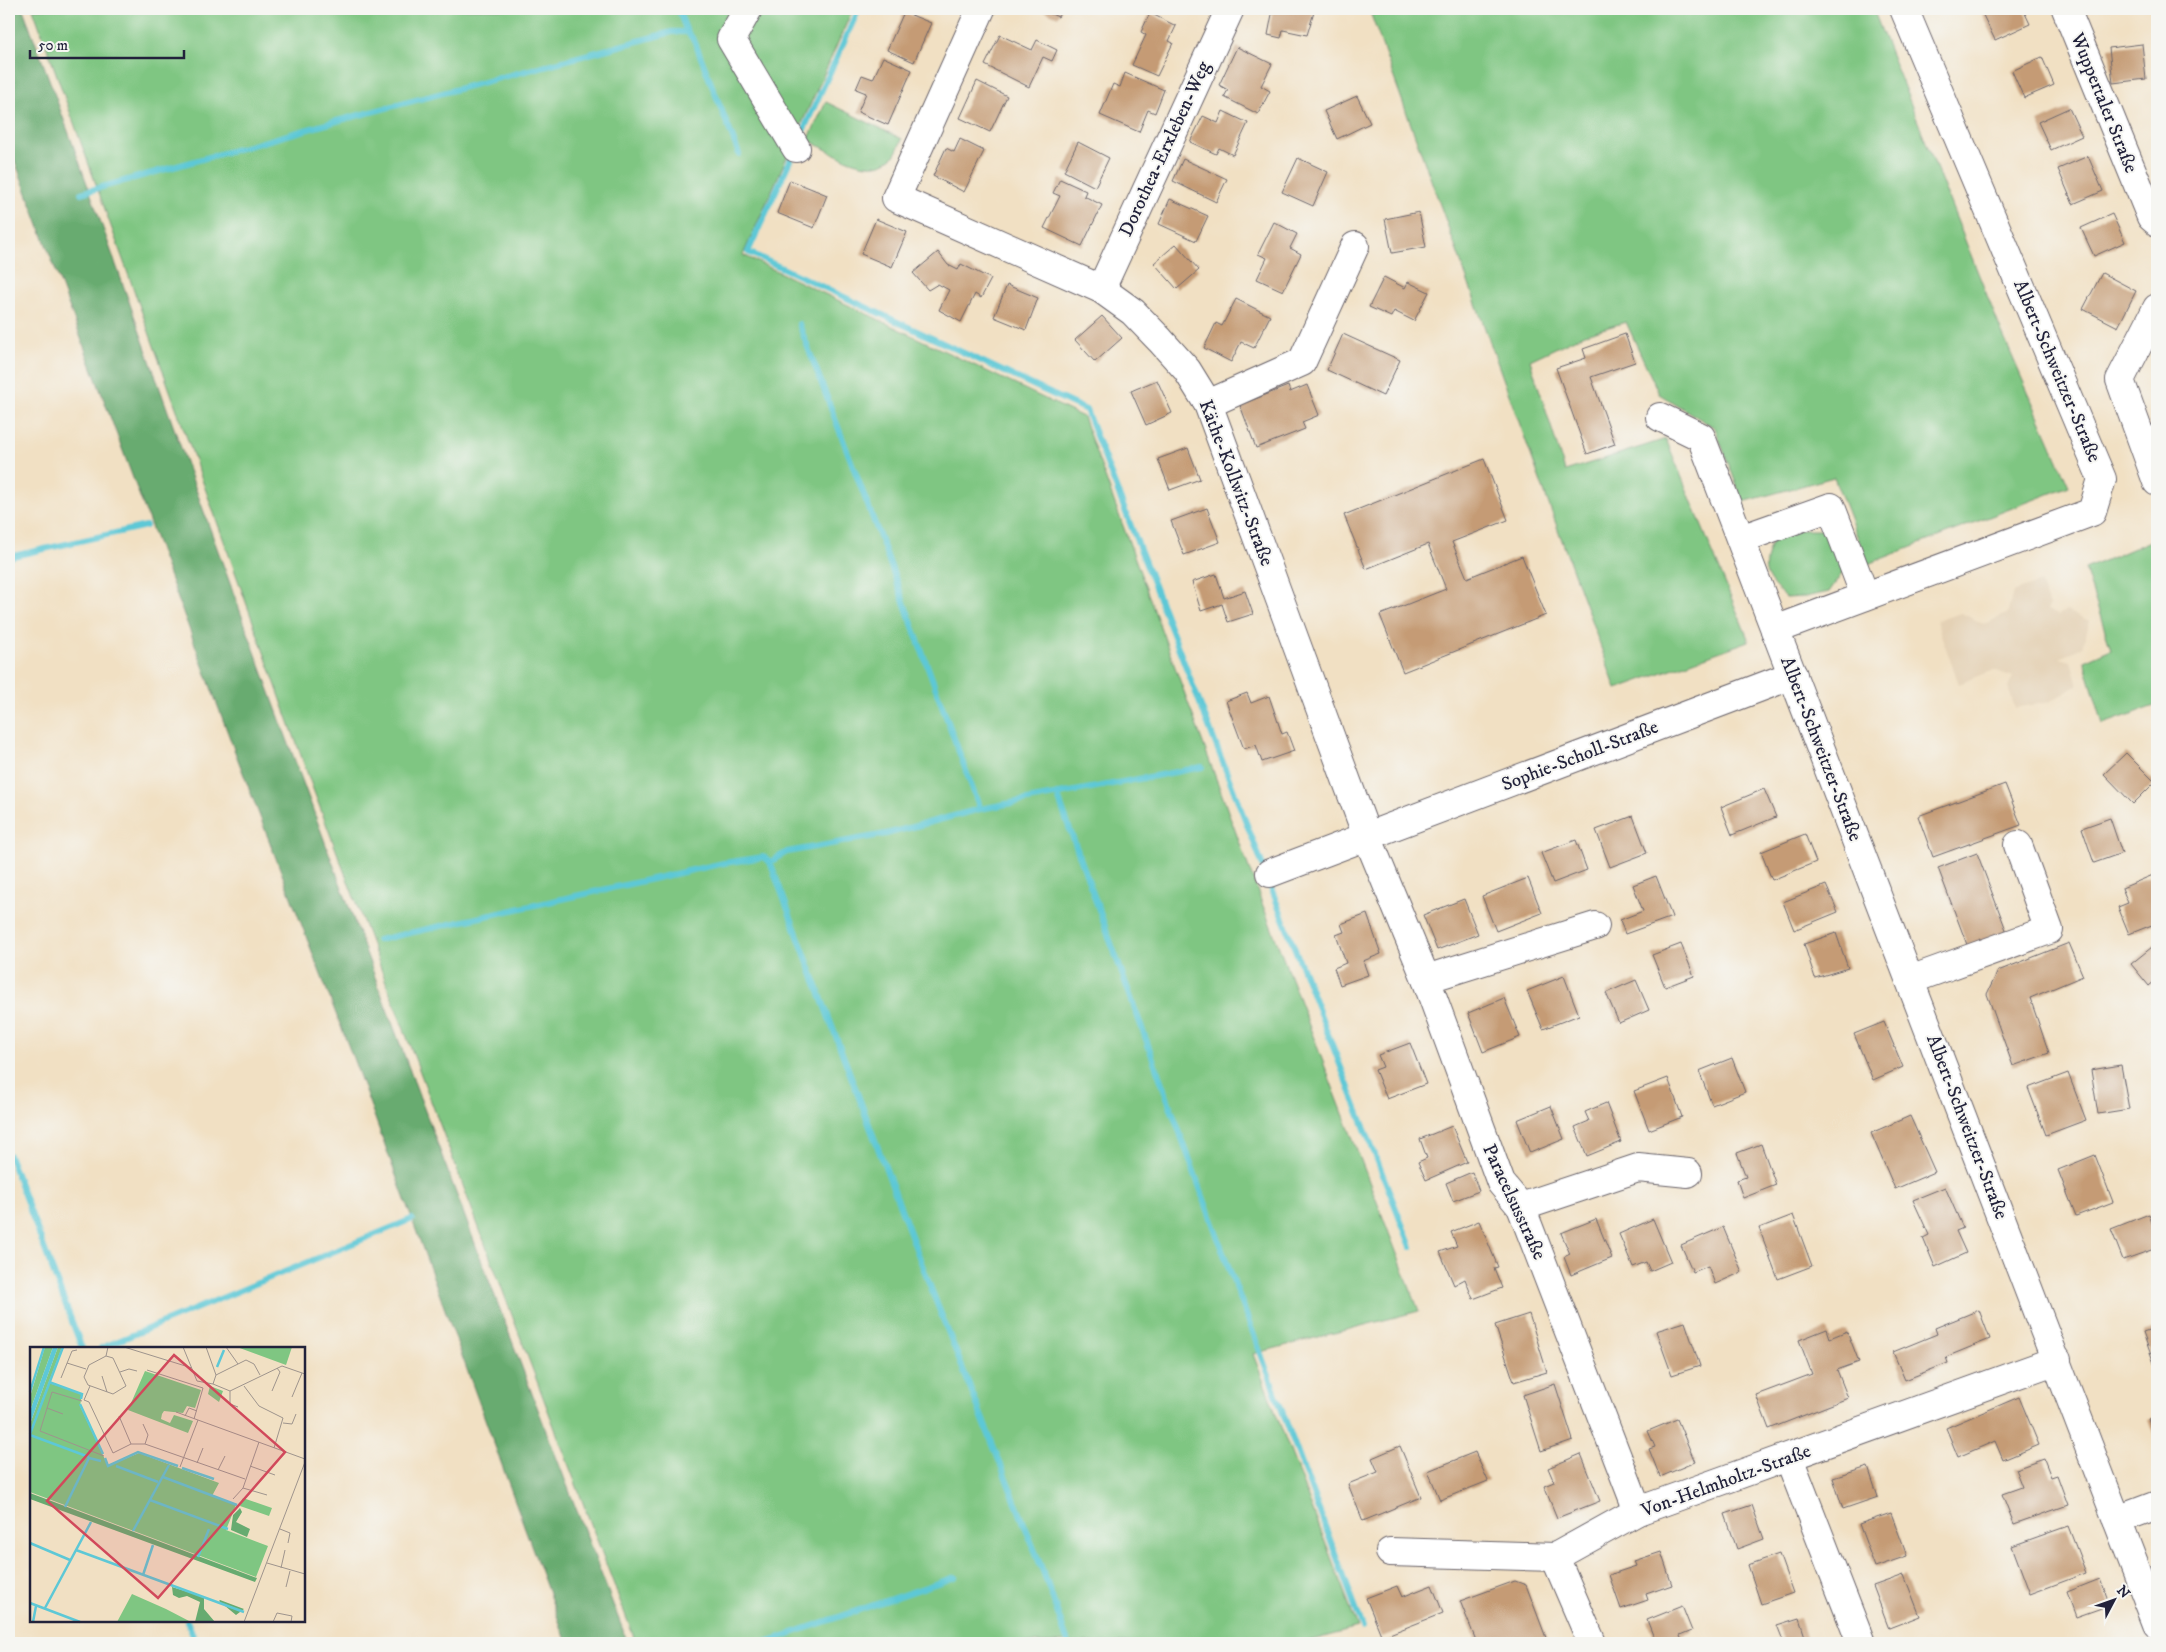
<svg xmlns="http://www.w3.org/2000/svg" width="2166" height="1652" viewBox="0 0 2166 1652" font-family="'IM FELL DW Pica',serif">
	<rect width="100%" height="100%" fill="#f6f6f2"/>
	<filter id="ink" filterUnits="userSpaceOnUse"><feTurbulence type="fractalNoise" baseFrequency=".02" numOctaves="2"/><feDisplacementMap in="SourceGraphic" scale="10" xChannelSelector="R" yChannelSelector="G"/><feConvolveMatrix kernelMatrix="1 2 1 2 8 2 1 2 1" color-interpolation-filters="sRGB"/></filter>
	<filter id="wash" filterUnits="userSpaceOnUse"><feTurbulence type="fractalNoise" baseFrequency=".0096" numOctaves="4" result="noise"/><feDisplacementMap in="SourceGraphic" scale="20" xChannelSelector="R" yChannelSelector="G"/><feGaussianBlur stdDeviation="1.12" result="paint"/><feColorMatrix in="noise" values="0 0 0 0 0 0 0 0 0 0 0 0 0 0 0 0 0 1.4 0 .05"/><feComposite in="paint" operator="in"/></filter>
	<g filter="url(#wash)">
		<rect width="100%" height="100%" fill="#f1e0c3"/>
		<!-- built -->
		<polygon fill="#e4d1b5" points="2040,582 2049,606 2047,610 2058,615 2066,611 2090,621 2082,647 2060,658 2071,661 2078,685 2049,702 2015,708 2008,688 2013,677 1994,670 1959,684 1936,621 1961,613 1984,624 2007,614 2013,592"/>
		<!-- green -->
		<g fill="#7fc682" stroke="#50745e">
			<polygon points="33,9 853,9 743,255 1083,417 1260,898 1419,1311 1253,1354 1358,1628 1301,1643 636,1643 313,789"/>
			<polygon points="1381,9 1873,9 2002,333 2069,486 1868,564 1834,477 1743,502 1715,428 1659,394 1626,322 1585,334 1530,360 1565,471 1666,439 1749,641 1616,689 1370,12"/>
			<path d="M826,102L902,139C900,144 897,152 893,157C869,179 831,151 808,140Z"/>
			<path d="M1795,530H1824L1841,546L1843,572L1829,592L1805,597L1786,598C1763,576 1761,571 1772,541Z"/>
			<polygon points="2157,538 2157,705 2103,724 2084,661 2111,649 2085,569"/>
		</g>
		<!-- forest -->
		<path fill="#67ab70" stroke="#446656" d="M9,9H23C99,211 168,416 243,619C368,961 496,1303 628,1643H567L353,1058L235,752L9,145Z"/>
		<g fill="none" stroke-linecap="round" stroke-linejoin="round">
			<!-- stream -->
			<g stroke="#5dc8d6" stroke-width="6">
				<polyline points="678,9 687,32"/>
				<polyline points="799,140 859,9"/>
				<polyline points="793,154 748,252 1086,410 1265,871"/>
				<polyline points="81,193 337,121 672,32 687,32 694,40 739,154"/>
				<polyline points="799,324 886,553 980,809"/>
				<polyline points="9,557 146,526"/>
				<polyline points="1057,794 1230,1271 1363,1628"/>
				<polyline points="770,862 787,852 886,834 980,809 1202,767"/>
				<polyline points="1268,880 1411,1247"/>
				<polyline points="378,940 724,863 764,857 770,862 932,1291 1044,1574 1068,1643"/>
				<polyline points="9,1155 82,1348"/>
				<polyline points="101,1348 412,1219"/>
				<polyline points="187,1621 196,1643"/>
				<polyline points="763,1643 955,1577"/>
			</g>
		</g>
		<g id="blocks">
			<!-- building -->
			<g fill="#c59b75">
				<polygon points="1040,9 1062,9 1058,17"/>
				<polygon points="1273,9 1315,9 1307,35 1283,30 1281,38 1268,35"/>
				<polygon points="1980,9 2023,9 2030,24 1995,40"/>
				<polygon points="904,12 931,23 914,62 887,50"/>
				<polygon points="1150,13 1176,26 1169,41 1173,43 1157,76 1132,65 1146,35 1141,32"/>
				<polygon points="1000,35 1032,50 1037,40 1057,50 1052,61 1043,57 1029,87 985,65"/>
				<polygon points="2142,44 2146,79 2113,83 2109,48"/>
				<polygon points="1237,47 1272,64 1261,86 1270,91 1258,114 1224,97 1228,90 1219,85"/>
				<polygon points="883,57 912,70 888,125 858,112 866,93 856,89 862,75 873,79"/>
				<polygon points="2042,57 2054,85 2024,98 2012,71"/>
				<polygon points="1125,73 1164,90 1155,113 1148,110 1139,132 1100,115 1113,84 1120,87"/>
				<polygon points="977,81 1007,96 990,132 960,118"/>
				<polygon points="1357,96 1370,123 1337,139 1324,111"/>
				<polygon points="2069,108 2082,136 2051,150 2038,122"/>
				<polygon points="1223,111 1248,123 1233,155 1219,148 1216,154 1190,142 1203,116 1218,123"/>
				<polygon points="960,139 984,151 964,192 933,176 946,148 954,152"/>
				<polygon points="1078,142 1109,158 1095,187 1064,171"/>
				<polygon points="2088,156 2103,191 2073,204 2058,169"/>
				<polygon points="1298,158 1328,172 1313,206 1282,192"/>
				<polygon points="1183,159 1227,179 1216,202 1173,181"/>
				<polygon points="1060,179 1086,191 1084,196 1102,205 1082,246 1044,228 1060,196 1053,193"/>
				<polygon points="790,180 827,195 814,228 777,213"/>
				<polygon points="1170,199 1208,216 1196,241 1159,224"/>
				<polygon points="1419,212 1426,247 1392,253 1385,219"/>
				<polygon points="2112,214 2125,242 2094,256 2081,228"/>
				<polygon points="876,219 907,232 892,267 861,254"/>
				<polygon points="1274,222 1297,234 1290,248 1301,254 1283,291 1257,279 1267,258 1258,254"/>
				<polygon points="1176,244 1199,270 1177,289 1154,263"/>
				<polygon points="938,252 948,265 958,270 961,264 991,279 981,298 975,294 961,322 939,310 949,290 938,284 928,290 913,273"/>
				<polygon points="2102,273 2136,291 2118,327 2083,309"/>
				<polygon points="1384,277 1405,288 1408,282 1429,292 1414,321 1394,311 1391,317 1369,307"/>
				<polygon points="1007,285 1038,298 1026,330 994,317"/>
				<polygon points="1236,299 1270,316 1254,348 1241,342 1231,362 1204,348 1216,323 1222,326"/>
				<polygon points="1102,316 1122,338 1095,362 1075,340"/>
				<polygon points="1343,334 1400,360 1383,396 1327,370"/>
				<polygon points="1625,334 1635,362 1591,377 1615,444 1587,454 1556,368 1586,358 1583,349"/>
				<polygon points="1157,380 1172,413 1146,425 1131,391"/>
				<polygon points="1307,385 1319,415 1302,422 1305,429 1256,448 1240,405 1288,386 1290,392"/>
				<polygon points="1188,448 1200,479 1170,490 1158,459"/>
				<polygon points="1484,459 1508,520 1452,542 1467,578 1522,556 1546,615 1403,672 1380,615 1446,589 1428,544 1366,569 1344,515"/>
				<polygon points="1207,508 1220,542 1184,555 1171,521"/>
				<polygon points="1216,574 1224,598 1245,591 1253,614 1228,622 1222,604 1201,611 1192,582"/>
				<polygon points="1247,693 1251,703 1269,696 1282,734 1287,732 1294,751 1262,762 1256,745 1244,749 1226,701"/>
				<polygon points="2126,753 2155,782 2133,804 2104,774"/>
				<polygon points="2005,784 2021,825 1933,857 1918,816"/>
				<polygon points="1764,789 1776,817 1732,835 1721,807"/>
				<polygon points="1633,816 1647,853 1610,867 1596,830"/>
				<polygon points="2110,818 2122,853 2094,863 2082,828"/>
				<polygon points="1805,834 1816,862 1772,880 1761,852"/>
				<polygon points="1576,840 1587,870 1553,883 1541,853"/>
				<polygon points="1977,853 2008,935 1969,950 1938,868"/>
				<polygon points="2153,875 2157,886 2157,923 2129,934 2118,907 2128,903 2122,888"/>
				<polygon points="1656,876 1672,917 1625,934 1620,920 1643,911 1633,885"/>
				<polygon points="1528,878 1542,913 1496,931 1482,896"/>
				<polygon points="1826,885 1838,912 1794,930 1783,902"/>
				<polygon points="1464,899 1478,934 1437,950 1423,915"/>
				<polygon points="1367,914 1381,954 1363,961 1368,975 1340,985 1334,968 1346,963 1336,935 1344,932 1341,924"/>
				<polygon points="1836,933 1848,968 1815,978 1804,944"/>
				<polygon points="2069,943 2083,976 2030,998 2049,1053 2013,1066 1987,994 1998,971"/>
				<polygon points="2157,943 2157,979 2149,986 2131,964"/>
				<polygon points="1681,944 1694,976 1665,987 1652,955"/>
				<polygon points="1564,976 1579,1015 1543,1029 1527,991"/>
				<polygon points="1636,980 1649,1010 1619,1023 1606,993"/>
				<polygon points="1504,998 1520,1037 1483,1052 1468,1013"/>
				<polygon points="1884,1022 1903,1067 1873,1080 1854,1034"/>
				<polygon points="1410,1043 1426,1084 1387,1099 1375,1070 1383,1067 1378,1055"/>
				<polygon points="1732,1058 1745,1092 1712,1105 1699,1071"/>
				<polygon points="2121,1065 2129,1109 2098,1114 2091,1070"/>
				<polygon points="2068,1073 2086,1120 2046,1135 2028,1088"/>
				<polygon points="1668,1078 1682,1117 1649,1130 1634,1091"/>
				<polygon points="1606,1103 1621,1142 1587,1156 1575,1127 1589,1121 1585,1112"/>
				<polygon points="1551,1106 1564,1139 1530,1153 1517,1120"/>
				<polygon points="1910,1116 1935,1172 1895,1189 1871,1133"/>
				<polygon points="1452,1126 1467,1162 1426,1180 1418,1162 1427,1158 1420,1139"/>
				<polygon points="1761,1144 1776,1185 1743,1198 1737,1180 1746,1177 1737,1153"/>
				<polygon points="2095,1155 2113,1202 2076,1216 2058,1170"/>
				<polygon points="1472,1172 1479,1191 1453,1201 1446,1183"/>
				<polygon points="1945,1187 1963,1228 1956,1231 1966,1253 1935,1267 1923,1238 1929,1235 1913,1200"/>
				<polygon points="2149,1214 2157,1237 2157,1248 2123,1260 2111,1229"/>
				<polygon points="1793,1215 1812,1266 1778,1279 1759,1228"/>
				<polygon points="1596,1219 1612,1258 1571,1275 1564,1257 1570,1254 1561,1233"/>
				<polygon points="1653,1219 1671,1262 1650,1271 1646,1262 1633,1267 1619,1234"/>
				<polygon points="1479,1221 1498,1267 1494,1268 1502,1288 1473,1299 1465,1279 1454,1285 1440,1252 1457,1246 1451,1232"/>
				<polygon points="1723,1227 1742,1272 1715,1284 1708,1266 1693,1272 1681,1245"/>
				<polygon points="1979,1310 1990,1339 1946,1357 1948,1363 1905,1380 1893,1352 1937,1334 1935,1328"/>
				<polygon points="1529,1314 1547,1372 1514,1382 1495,1325"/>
				<polygon points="1685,1322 1700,1366 1672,1375 1656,1331"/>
				<polygon points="2157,1328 2157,1365 2155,1366 2143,1333"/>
				<polygon points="1827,1329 1830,1338 1847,1331 1859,1362 1837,1370 1848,1398 1769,1429 1756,1395 1812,1374 1799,1340"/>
				<polygon points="1555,1384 1573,1440 1541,1451 1523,1395"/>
				<polygon points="2019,1397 2039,1445 2003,1460 1995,1441 1958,1457 1946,1428"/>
				<polygon points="2157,1416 2157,1444 2148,1419"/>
				<polygon points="1677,1419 1695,1462 1660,1477 1649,1449 1655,1447 1648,1431"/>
				<polygon points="1400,1446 1421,1497 1363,1521 1348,1484 1378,1472 1372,1458"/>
				<polygon points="1475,1452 1488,1481 1440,1500 1428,1471"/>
				<polygon points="1581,1454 1600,1501 1557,1518 1544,1486 1554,1482 1548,1468"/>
				<polygon points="2044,1459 2051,1477 2057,1475 2068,1505 2014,1524 2002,1494 2022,1487 2015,1469"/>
				<polygon points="1868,1467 1878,1497 1843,1509 1833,1478"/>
				<polygon points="1752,1505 1764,1539 1737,1549 1725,1514"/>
				<polygon points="1891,1513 1907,1556 1875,1567 1859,1524"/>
				<polygon points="2068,1526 2086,1573 2030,1594 2012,1546"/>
				<polygon points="1661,1552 1672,1585 1646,1594 1648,1600 1621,1609 1609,1575 1636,1566 1634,1561"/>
				<polygon points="1779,1554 1793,1593 1761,1604 1748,1565"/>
				<polygon points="1904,1575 1920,1616 1889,1628 1873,1586"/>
				<polygon points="2100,1579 2110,1605 2076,1617 2067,1592"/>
				<polygon points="1515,1581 1526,1585 1548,1643 1477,1643 1460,1601"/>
				<polygon points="1432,1585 1443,1613 1382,1637 1366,1598 1397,1586 1402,1597"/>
				<polygon points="1682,1606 1692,1631 1680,1636 1683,1643 1656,1643 1647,1620"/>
				<polygon points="1799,1618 1807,1643 1784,1643 1777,1625"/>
			</g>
		</g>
	</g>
	<g filter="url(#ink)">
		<use href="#blocks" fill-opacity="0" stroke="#6a646b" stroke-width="1"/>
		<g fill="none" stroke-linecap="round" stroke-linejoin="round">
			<!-- minor casing -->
			<g stroke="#6a646b" stroke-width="30">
				<g id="minor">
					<polyline points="748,9 731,39 796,148"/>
					<polyline points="981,9 896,198 1101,289 1133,312 1160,340 1187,370 1208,404 1367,836 1426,979 1501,1183 1521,1207 1638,1511"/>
					<polyline points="2066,9 2151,217 2157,222"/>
					<polyline points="1101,289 1230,9"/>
					<polyline points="2157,308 2120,380 2157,482"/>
					<polyline points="1208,404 1302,362 1355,246"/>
					<polyline points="1660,417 1701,437 2157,1624"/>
					<polyline points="1741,539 1831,507 1865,596"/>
					<polyline points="1775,630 2092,512 2102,479 1904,9"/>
					<polyline points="1270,873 1793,675"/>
					<polyline points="1426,979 1595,926"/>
					<polyline points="1910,980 2049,930 2018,845"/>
					<polyline points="1521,1207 1638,1168 1688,1173"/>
					<polyline points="1789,1458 1861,1643"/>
					<polyline points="2117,1520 2157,1505"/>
					<polyline points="1390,1552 1555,1557 1638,1511 2057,1360"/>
					<polyline points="1555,1557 1592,1643"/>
				</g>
			</g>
			<!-- minor -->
			<use href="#minor" stroke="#fff" stroke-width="28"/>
		</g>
	</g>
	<g text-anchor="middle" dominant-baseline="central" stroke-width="4" stroke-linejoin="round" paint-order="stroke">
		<!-- street labels -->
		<g font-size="19" fill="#22223b" stroke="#f6f6f2">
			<text transform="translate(2104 103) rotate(68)">Wuppertaler Straße</text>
			<text transform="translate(1165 149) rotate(-65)">Dorothea-Erxleben-Weg</text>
			<text transform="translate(2057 371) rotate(67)">Albert-Schweitzer-Straße</text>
			<text transform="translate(1236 483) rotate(69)">Käthe-Kollwitz-Straße</text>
			<text transform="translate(1821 749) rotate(69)">Albert-Schweitzer-Straße</text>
			<text transform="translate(1580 756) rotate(-21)">Sophie-Scholl-Straße</text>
			<text transform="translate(1967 1127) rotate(69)">Albert-Schweitzer-Straße</text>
			<text transform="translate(1514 1202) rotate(65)">Paracelsusstraße</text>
			<text transform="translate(1726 1481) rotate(-20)">Von-Helmholtz-Straße</text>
		</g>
	</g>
	<!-- overview -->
	<g transform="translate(30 1347)">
		<rect width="275" height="275" fill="#f1e0c3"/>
		<path d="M15,0H23L0,64V50ZM28,0H32L0,85V77ZM207,0H262L256,18ZM115,24L171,43L165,61L157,59L153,66L134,64L132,67L131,72L140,76L144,68L163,74L158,86L98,63ZM19,36L52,47L50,59L78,119L109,106L189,136L182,149L206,158L196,183L238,199L226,230L0,145V89ZM180,39L193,44L189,55L178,47ZM213,151L242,161L239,169L210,159ZM102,247L136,262L161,275H87Z" fill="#7fc682"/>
		<path d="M0,146L227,231L225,235L0,152ZM210,161L212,165L206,175L220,182L217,190L201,183L203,168ZM142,240L174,250V262L185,275H165L170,255L157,249L149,251L143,248ZM189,254L190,253L214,262L206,268Z" fill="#67ab70"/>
		<path d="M23,0H28L0,77V64Z" fill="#5dc8d6"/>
		<path fill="none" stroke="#5dc8d6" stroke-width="2.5" d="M187,20L194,3M19,35L52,47L51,52M0,45L14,0M50,57L73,107M0,87L33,0M0,88L59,110M75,111L78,119L108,105L148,119M86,119L128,135M152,121L184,132M133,130L207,158M120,153L198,182M35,160L59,111L71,114M103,184L139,118M0,196L40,213M46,203L214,265M168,210L179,182M113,228L123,198M0,256L50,275M15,261L61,175M3,275L6,259"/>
		<path fill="none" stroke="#9e948d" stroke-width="1" d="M94,0L162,21M153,0L167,34L183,37M176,0L186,28M196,0L208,17M76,9L83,11L96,39L83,47L58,38L54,30L59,18L76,9L78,0M37,16L56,22M117,23L173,41L164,72M90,25L99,22L107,24M72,29L77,45M31,31L42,4L47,3M183,37L200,44L252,19L275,27M183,37L186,28L216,13L224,17L230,28M60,39L54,53L59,55L83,106L101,97H115L215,132M214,39L229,59L253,71L244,101M200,44V57L208,60M242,44L250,25L247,21M262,50L272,26M52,54L22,45L10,84L74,109M17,61L33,67M146,65L275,112M89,69L101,97M155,69L159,61L167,64M253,76L262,77L266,67M113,77L118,88L115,97M167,116L173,101M220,119L245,128M150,120L168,73M188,123L195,109M213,141L237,148M203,152L213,141L229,95M250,182L260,186L258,196M237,216L275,227M251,221L255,203M256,240L260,224M214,275L275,115M243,275L247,266L262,269L261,275"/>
		<path fill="#d1495b" fill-opacity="0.15" stroke="#d1495b" stroke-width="2.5" d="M144,8L255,105L128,251L17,154Z"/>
		<rect width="275" height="275" fill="none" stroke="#22223b" stroke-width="2.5"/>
	</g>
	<!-- margin -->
	<rect width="2166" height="1652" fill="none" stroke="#f6f6f2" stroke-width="30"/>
	<!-- north arrow -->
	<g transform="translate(2114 1600) rotate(49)" stroke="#f6f6f2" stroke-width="4" paint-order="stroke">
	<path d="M0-4L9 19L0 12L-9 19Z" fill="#22223b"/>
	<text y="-8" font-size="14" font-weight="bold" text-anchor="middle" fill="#22223b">N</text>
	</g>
	<!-- scale -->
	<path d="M30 50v8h154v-8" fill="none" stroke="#22223b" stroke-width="2.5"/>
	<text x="38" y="50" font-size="15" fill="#22223b" stroke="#f6f6f2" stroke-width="4" paint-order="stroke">50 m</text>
</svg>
